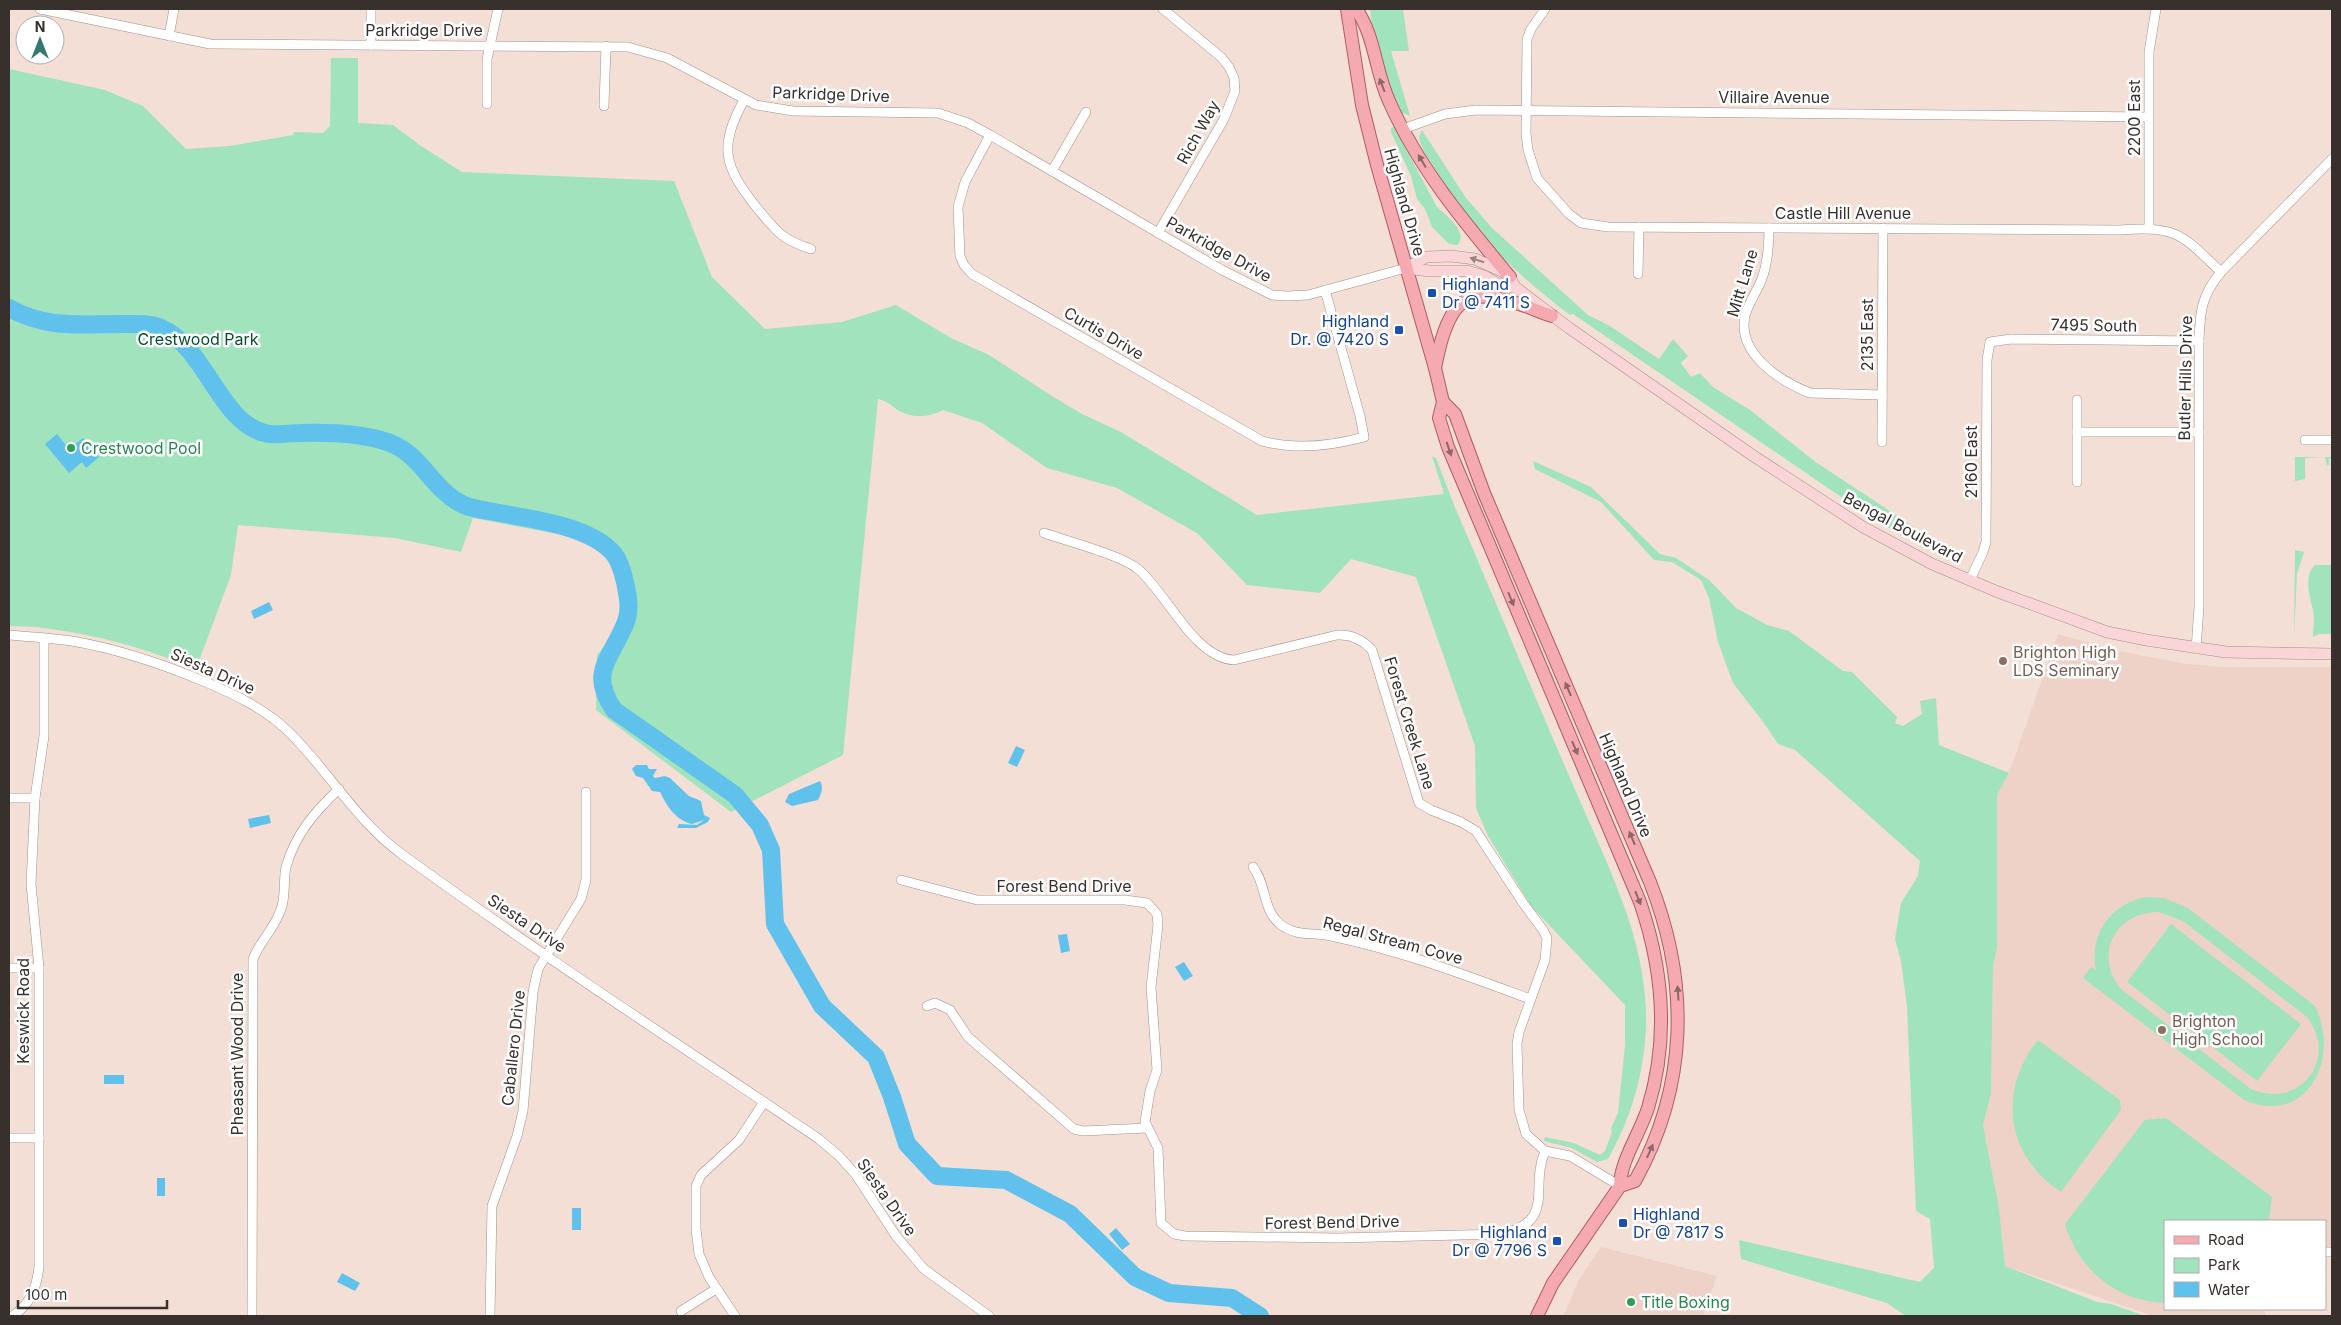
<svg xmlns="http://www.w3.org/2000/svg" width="2341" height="1325" viewBox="0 0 2341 1325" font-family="Inter,sans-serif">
	<rect width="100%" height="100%" fill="#f4dfd7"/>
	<!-- built -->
	<g fill="#eed2c7">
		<polygon points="2058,634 2114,650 2187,664 2224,667 2332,667 2332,1247 2325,1247 2325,1221 2165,1221 2165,1309 2265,1309 2265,1316 2154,1316 2005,1266 1999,1208 1983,1125 1991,1094 1993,967 1997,948 1997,795 2009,773"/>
		<polygon points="1601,1247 1717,1276 1703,1316 1563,1316 1581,1276"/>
	</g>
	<!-- green -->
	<g fill="#a0e3bc" fill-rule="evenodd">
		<path d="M1370,9H1403L1409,51H1391L1410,116L1400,112C1386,79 1373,44 1370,9Z"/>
		<path d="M331,58H358V123L393,125L421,146L462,172L674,181L712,277L765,329L842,322L896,305L951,338L989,355L1052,396L1082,414L1121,432L1257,515L1444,494L1432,456L1436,458L1454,505C1497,604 1537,704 1581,803C1608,866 1639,927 1645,996C1650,1052 1636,1110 1608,1159L1597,1162L1572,1148L1544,1141L1545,1137L1574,1143L1600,1155L1605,1151L1612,1132L1611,1128L1618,1113L1625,1046V1005L1531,906L1488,836L1476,808L1475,746L1416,577L1351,559L1320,593L1247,585L1197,533L1117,488L1047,468L982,423L943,410C930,417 917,418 903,413C894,409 889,401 878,399L843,755L731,812L596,710L597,655L615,633L626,612L607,552L568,536L473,518L461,552L395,538L238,525L231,575L196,669C147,649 96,634 43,628C32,626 20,627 9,626V69L105,90L143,106L186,149L230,146L293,135L294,132L323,133L330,126Z"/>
		<path d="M1394,127L1437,207C1447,216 1468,231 1458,245L1449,244L1432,227L1425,209L1417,199L1411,176L1391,132V128Z"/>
		<path d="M1422,130L1466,198L1492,228L1588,315L1610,326L1659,359L1673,339L1688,356L1681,363L1691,377L1700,373L1713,387L1750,410L1817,463L1937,542L1967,558L1901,535L1872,518L1573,314L1570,315C1524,280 1482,242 1447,195C1443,188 1442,180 1438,174C1431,161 1421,151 1419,137Z"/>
		<polygon points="2295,457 2332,457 2332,458 2329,458 2329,465 2327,466 2325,457 2305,458 2305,479 2295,481"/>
		<polygon points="1533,461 1591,487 1660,554 1676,558 1709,580 1736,608 1767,625 1789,631 1843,671 1852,672 1897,717 1895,723 1903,726 1922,714 1920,701 1936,698 1939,745 2009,773 1997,795 1997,948 1993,967 1991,1094 1983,1125 1999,1208 2005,1266 2097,1302 2111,1304 2145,1316 1906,1316 1887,1303 1741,1259 1739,1240 1920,1282 1934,1268 1930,1219 1916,1211 1907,1007 1901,961 1895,939 1901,903 1918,876 1920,861 1795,750 1778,744 1764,723 1733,683 1718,642 1709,598 1701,580 1672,562 1654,560 1601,502 1535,469"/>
		<polygon points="2295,550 2304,552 2297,574 2294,638"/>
		<path d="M2315,565H2332V634H2319L2313,637C2313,629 2315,619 2313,610C2310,596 2303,576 2315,565Z"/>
		<path d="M2146,897L2164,898L2188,908L2315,1006C2341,1059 2307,1127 2244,1100L2083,978L2091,967L2096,970C2089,933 2111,904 2146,897ZM2159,912L2183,921L2307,1017C2339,1059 2300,1110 2251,1089L2121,989C2093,955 2115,912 2159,912Z"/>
		<polygon points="2171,924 2301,1024 2257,1081 2127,982"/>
		<path d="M2038,1040L2120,1100L2121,1110L2061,1192C2006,1156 1997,1091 2038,1040Z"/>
		<path d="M2166,1118L2272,1197L2269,1221H2165V1303C2116,1301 2079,1270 2065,1224L2145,1120Z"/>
	</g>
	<!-- water -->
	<g fill="#60c2ec">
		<polygon points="57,434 69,449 83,438 99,457 86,468 82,462 69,473 45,444"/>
		<polygon points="269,602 273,610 254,619 251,611"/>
		<polygon points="1016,746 1025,750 1017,767 1008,763"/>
		<path d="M636,765H647L649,769H657L653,776L655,778L665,776L670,778L689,796L701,801L704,815L710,818L708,822L696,828H677L679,824L697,825L704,820L692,824C675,820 667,806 660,792L652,791L643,778L636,776L632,769Z"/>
		<path d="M820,781C824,788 821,794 818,800L792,806L785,802L789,794Z"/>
		<polygon points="269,815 271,823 250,828 248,819"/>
		<polygon points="1067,934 1070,951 1061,953 1058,935"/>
		<polygon points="1184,962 1193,976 1184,981 1175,967"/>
		<rect x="104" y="1075" width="20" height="9"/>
		<rect x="157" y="1178" width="8" height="18"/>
		<rect x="572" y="1208" width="9" height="22"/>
		<polygon points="1116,1228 1130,1244 1122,1250 1109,1234"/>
		<polygon points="342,1273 360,1283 355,1291 337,1282"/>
	</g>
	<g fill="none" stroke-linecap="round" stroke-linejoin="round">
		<!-- river -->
		<path stroke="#60c2ec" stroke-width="18" d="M9,308C46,329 81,324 122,324C134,324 150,323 161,328C205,346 220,423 265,433C276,436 288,433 299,433C326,432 356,433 381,440C422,450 429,489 464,505C473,509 484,510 494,512C529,519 590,525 614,554C620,562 623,573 625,582C628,596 631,611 625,624C611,659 588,672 614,710L735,795L760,825L771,850L775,924L822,1006L876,1057L892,1097L907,1144L937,1176L1006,1180L1070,1214L1135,1277L1169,1293L1232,1298L1260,1316"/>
		<!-- street casing -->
		<g stroke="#a39088" stroke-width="10">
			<g id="street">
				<polyline points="40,9 210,44 628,47 667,58 756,105 793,111 938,113 968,123 990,135 1222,270 1272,295 1287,296 1308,295 1406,268"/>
				<path d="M1545,9L1531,29L1527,39L1526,133L1528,150L1537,178L1569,214L1581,223L1608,227L2120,230C2178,226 2181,234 2221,272"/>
				<polyline points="169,36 174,9"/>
				<polyline points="371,45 371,9"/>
				<path d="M744,100C718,148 724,166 757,208C777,232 781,239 811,249"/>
				<polyline points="487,104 487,59 498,9"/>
				<polyline points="604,106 606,46"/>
				<polyline points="1403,129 1445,114 1476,110 2148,117"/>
				<path d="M990,135L965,182L958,207L960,256L964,265L972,274L1262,441C1295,450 1331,446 1364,437L1360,416L1325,290"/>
				<polyline points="1052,171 1086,112"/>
				<path d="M1769,228C1769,246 1768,264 1761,281C1756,293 1748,304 1745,316C1737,354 1780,381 1810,393L1882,395"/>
				<polyline points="2149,228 2149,52 2156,9"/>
				<polyline points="1158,233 1224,119 1235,91 1234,78 1229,67 1221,57 1163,9"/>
				<polyline points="1638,274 1639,227"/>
				<polyline points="2077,400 2077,482"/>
				<polyline points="2077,432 2199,432"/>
				<polyline points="2305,440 2332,440"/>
				<polyline points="1882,442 1883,228"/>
				<path d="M1044,533C1067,541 1121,555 1138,569C1166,592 1194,658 1234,660L1337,635C1351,634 1362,639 1372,650L1419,803L1431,810L1461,822L1476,831L1523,903L1543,930L1547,938L1545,960L1519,1032L1517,1044L1519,1110L1526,1134L1545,1151L1570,1156L1620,1186"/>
				<polyline points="1970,580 1983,552 1986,542 1987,360 1990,342 2011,339 2199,341"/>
				<path d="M9,635C30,637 51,638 72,641C118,649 160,663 203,681C234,694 266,709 290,733C329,772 358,823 403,855C539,954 680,1045 819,1139L839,1156L856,1175L896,1236L924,1269L989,1316"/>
				<path d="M2196,649L2199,607V341C2200,312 2201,296 2221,272L2332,159"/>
				<polyline points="9,798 35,798"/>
				<path d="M1253,867C1267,885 1262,909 1280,924C1296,937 1313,932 1331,936C1399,950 1465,975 1530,999"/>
				<path d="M901,880L977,900H1125L1147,903L1157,914L1158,925L1151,987L1157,1070L1150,1091L1145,1122L1158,1148L1161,1223L1174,1234L1185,1236L1338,1238L1502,1234C1557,1220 1529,1189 1545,1151"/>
				<polyline points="9,968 39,968"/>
				<polyline points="927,1006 935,1003 950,1010 968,1037 1074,1129 1083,1131 1147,1128"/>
				<polyline points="9,1138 39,1138"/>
				<polyline points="2325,1252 2332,1252"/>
				<polyline points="681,1311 716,1289"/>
				<path d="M13,1316C31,1303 37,1287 39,1266V968L31,884L35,798L44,736V639"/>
				<path d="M252,1316L253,959C260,941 275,928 281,909C286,896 283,881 286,867C295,835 315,811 339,789"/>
				<polyline points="490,1316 492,1206 517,1136 523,1111 533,992 538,969 581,899 586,880 586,792"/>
				<polyline points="735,1316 709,1277 699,1254 696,1229 696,1186 701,1175 739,1140 764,1102"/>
			</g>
		</g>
		<!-- secondary casing -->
		<g stroke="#a39088" stroke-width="12">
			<g id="secondary">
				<polyline points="1406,268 1426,257 1451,256 1475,259 1504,272 1510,277 1515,287 1569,328 1755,457 1863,527 1932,564 1998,592 2107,632 2146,640 2226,652 2332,654"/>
				<polyline points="1406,268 1429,271 1467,271 1484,276 1503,287 1515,287"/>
			</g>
		</g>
		<!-- primary casing -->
		<g stroke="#af5b62" stroke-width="14">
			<g id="primary">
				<path d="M1347,9L1362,105L1377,165L1435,368L1443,402L1439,418L1448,447L1640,902C1663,969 1669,1040 1648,1108C1640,1133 1620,1162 1620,1186L1553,1283L1537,1316"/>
				<path d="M1356,9C1375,35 1375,71 1389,101C1418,167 1464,222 1510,277"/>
				<path d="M1435,368C1439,349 1443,329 1453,313C1474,279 1524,307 1552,316"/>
				<path d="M1443,402L1455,414L1484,493L1650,882C1690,983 1688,1086 1635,1181L1620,1186"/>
			</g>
		</g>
		<!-- street -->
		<use href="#street" stroke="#fff" stroke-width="9"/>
		<!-- secondary -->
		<use href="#secondary" stroke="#fad5d8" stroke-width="11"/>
		<!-- primary -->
		<use href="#primary" stroke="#f5aab2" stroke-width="12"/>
	</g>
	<!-- one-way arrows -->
	<defs><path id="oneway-solid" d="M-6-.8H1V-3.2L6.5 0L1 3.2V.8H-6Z" transform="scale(1.25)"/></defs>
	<g fill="#8d6769">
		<use href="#oneway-solid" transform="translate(1382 85) rotate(-111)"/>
		<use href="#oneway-solid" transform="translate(1422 161) rotate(-121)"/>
		<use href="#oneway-solid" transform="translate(1449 449) rotate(71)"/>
		<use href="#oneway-solid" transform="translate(1511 599) rotate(67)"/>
		<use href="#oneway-solid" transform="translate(1568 689) rotate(-113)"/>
		<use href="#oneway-solid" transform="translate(1575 748) rotate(67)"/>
		<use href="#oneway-solid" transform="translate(1632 838) rotate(-113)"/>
		<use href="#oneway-solid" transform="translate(1638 898) rotate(68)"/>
		<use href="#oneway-solid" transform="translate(1678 993) rotate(-94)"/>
		<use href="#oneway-solid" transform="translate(1650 1151) rotate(-66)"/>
	</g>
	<use fill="#998282" href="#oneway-solid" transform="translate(1477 260) rotate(-163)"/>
	<!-- markers -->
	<g fill="#1a4fb4" stroke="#fff" stroke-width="2">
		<rect x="1427" y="288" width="10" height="10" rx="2.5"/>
		<rect x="1394" y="325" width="10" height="10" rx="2.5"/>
		<rect x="1618" y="1218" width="10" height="10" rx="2.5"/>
		<rect x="1552" y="1236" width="10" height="10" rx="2.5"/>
	</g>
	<g fill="#2e9e5b" stroke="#fff" stroke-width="2">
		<circle cx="71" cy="448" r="5"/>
		<circle cx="1631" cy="1302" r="5"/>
	</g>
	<g fill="#8d6e63" stroke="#fff" stroke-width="2">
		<circle cx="2003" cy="661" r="5"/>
		<circle cx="2162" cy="1030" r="5"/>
	</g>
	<g text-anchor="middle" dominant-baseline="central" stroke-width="5" stroke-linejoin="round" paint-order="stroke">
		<!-- street labels -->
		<g font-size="16" fill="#38302d" stroke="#fff">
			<text x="424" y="30">Parkridge Drive</text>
			<text transform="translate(831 94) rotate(2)">Parkridge Drive</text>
			<text x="1774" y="97">Villaire Avenue</text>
			<text transform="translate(2134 118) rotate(-90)">2200 East</text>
			<text transform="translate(1198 132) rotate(-61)">Rich Way</text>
			<text transform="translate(1405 202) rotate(74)">Highland Drive</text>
			<text x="1843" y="213">Castle Hill Avenue</text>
			<text transform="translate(1219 249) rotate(29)">Parkridge Drive</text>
			<text transform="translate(1742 283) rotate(-73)">Mitt Lane</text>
			<text transform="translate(2094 325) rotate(1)">7495 South</text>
			<text transform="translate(1104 333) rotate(30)">Curtis Drive</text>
			<text transform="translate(1867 335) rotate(-90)">2135 East</text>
			<text transform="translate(2185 378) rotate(-89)">Butler Hills Drive</text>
			<text transform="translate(1971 462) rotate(-90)">2160 East</text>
			<text transform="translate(1903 527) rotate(28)">Bengal Boulevard</text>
			<text transform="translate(213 671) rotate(24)">Siesta Drive</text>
			<text transform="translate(1410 723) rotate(73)">Forest Creek Lane</text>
			<text transform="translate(1626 785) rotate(67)">Highland Drive</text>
			<text x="1064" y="886">Forest Bend Drive</text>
			<text transform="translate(527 923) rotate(34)">Siesta Drive</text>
			<text transform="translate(1393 940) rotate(15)">Regal Stream Cove</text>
			<text transform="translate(23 1011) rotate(-90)">Keswick Road</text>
			<text transform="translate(513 1048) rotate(-84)">Caballero Drive</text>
			<text transform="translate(237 1054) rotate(-90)">Pheasant Wood Drive</text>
			<text transform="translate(887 1197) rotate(55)">Siesta Drive</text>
			<text transform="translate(1332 1222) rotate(-1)">Forest Bend Drive</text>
		</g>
		<!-- transit labels -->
		<g font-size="16" fill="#164399" stroke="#fff" text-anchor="start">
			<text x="1442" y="284">Highland<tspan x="1442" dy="18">Dr @ 7411 S</tspan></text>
			<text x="1389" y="321" text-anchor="end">Highland<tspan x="1389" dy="18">Dr. @ 7420 S</tspan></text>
			<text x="1633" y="1214">Highland<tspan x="1633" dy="18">Dr @ 7817 S</tspan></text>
			<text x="1547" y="1232" text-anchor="end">Highland<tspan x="1547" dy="18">Dr @ 7796 S</tspan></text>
		</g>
		<!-- park labels -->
		<g font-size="16" fill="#074e30" stroke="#fff">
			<text x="198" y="339">Crestwood Park</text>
		</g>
		<!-- leisure labels -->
		<g font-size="16" fill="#27864d" stroke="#fff" text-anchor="start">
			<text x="81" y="448">Crestwood Pool</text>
			<text x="1641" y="1302">Title Boxing</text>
		</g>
		<!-- education labels -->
		<g font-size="16" fill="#785e54" stroke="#fff" text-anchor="start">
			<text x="2013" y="652">Brighton High<tspan x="2013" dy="18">LDS Seminary</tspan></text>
			<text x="2172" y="1021">Brighton<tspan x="2172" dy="18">High School</tspan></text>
		</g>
	</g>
	<!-- border -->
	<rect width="2341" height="1325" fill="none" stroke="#38302d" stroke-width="20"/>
	<!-- legend -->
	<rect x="2164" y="1220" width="162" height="90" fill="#ffffff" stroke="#afacab"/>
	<rect x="2174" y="1236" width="25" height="8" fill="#f5aab2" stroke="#afacab"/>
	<text x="2208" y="1245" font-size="15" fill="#38302d">Road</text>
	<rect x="2174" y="1258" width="25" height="15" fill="#a0e3bc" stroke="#afacab"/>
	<text x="2208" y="1270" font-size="15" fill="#38302d">Park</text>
	<rect x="2174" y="1282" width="25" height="15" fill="#60c2ec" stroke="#afacab"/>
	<text x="2208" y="1295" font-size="15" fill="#38302d">Water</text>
	<!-- north arrow -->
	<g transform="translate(40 40)"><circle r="24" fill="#ffffff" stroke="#afacab"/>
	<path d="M0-4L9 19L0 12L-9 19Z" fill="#317971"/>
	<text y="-8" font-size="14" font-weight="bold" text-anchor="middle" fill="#38302d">N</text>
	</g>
	<!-- scale -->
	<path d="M18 1300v8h149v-8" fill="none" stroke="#38302d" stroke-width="2.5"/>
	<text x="25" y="1300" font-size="15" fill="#38302d" stroke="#ffffff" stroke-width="4" paint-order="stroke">100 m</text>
</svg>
